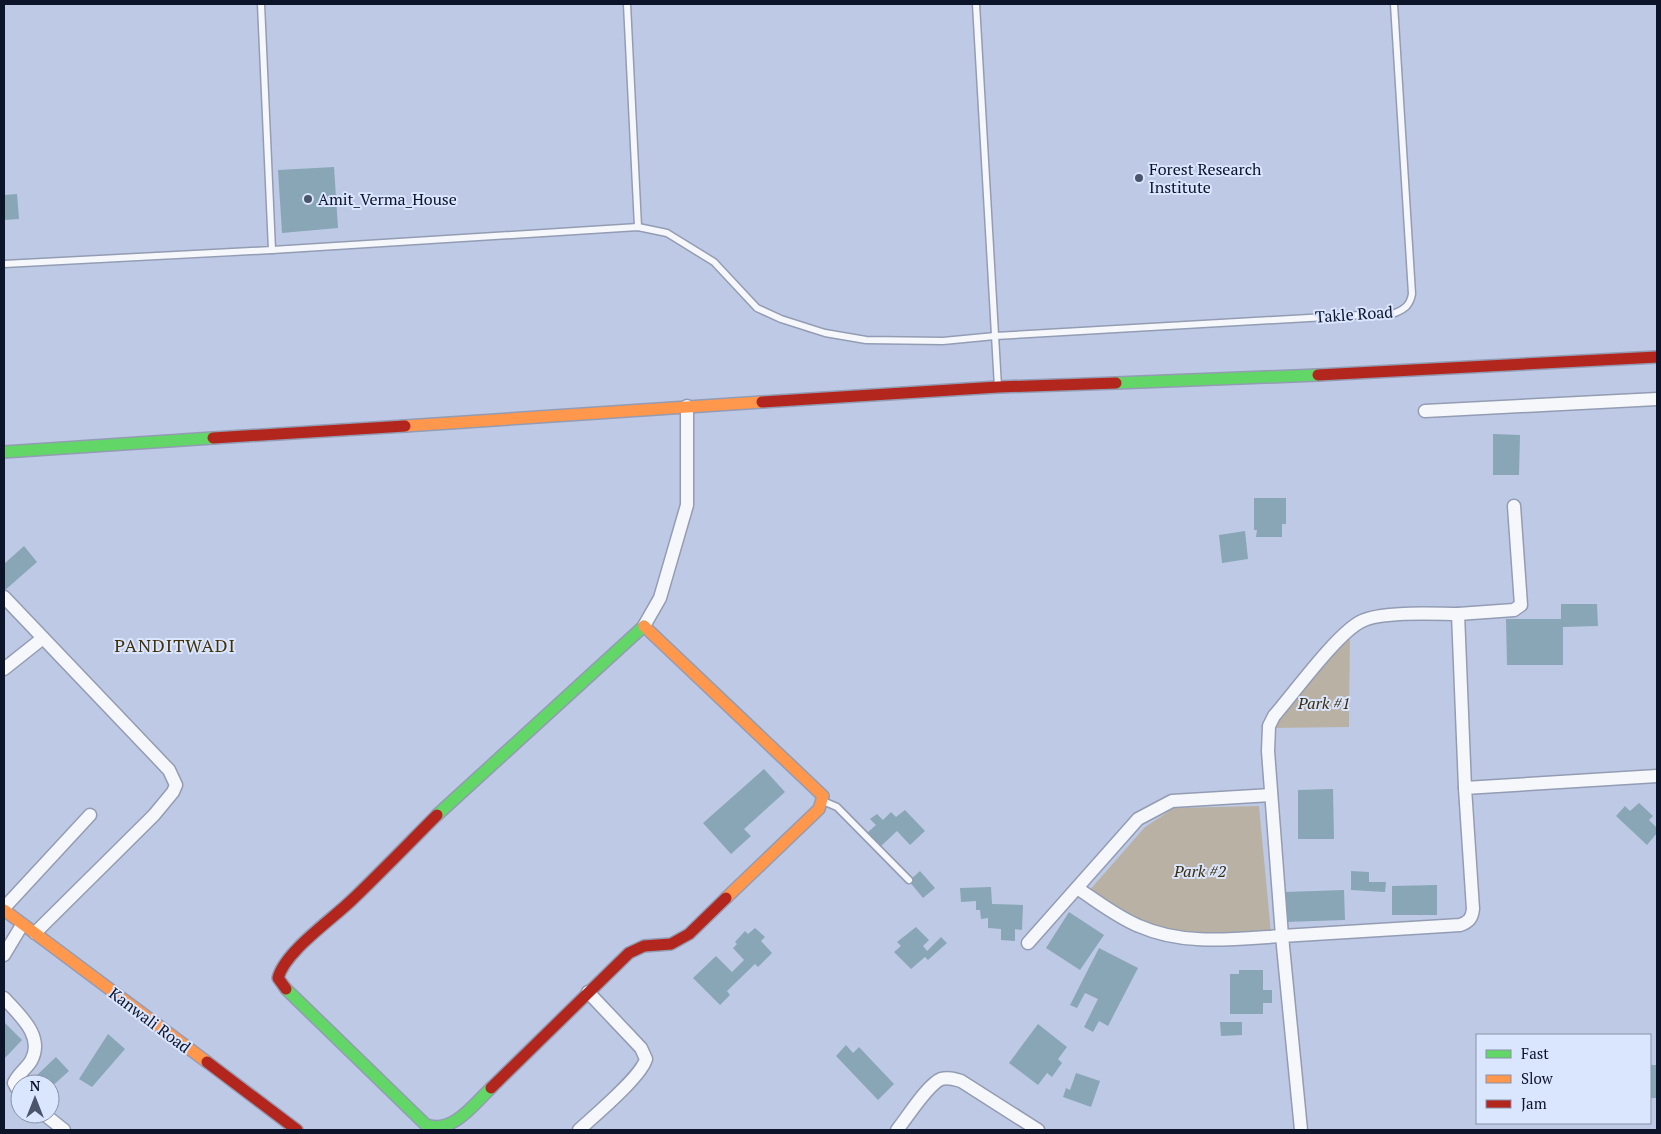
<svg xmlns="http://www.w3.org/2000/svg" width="1661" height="1134" viewBox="0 0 1661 1134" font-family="'PT Serif',serif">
	<rect width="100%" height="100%" fill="#becae5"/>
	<!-- green -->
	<g fill="#b9b2a4">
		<polygon points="1350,630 1349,727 1272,728"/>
		<polygon points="1259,806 1271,933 1199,938 1127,918 1088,892 1145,827 1174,808"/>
	</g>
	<!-- building -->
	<g fill="#88a6b5">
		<polygon points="334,167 338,228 282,233 278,170"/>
		<polygon points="17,194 19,219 4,220 4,195"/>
		<polygon points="1493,434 1520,435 1519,475 1493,475"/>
		<polygon points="1254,498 1286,498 1286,524 1282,524 1282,537 1256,537 1257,530 1254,530"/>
		<polygon points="1245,531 1248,559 1222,563 1219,535"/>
		<polygon points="24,546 37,562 4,591 4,564"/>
		<polygon points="1561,604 1597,604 1598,626 1563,627 1563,665 1507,665 1506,619 1561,619"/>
		<polygon points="764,769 785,792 744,829 751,836 731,854 703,823"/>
		<polygon points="1333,789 1334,839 1298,839 1298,790"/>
		<polygon points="1639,803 1653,816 1649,820 1657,828 1657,833 1647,845 1616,816 1625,806 1630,811"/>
		<polygon points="905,810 925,831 910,845 897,831 879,848 866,834 876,825 870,819 877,814 883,820 891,812 896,817"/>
		<polygon points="920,871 935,888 923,898 909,881"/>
		<polygon points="1351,871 1369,872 1369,882 1386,882 1385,892 1351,890"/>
		<polygon points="1437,885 1437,915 1392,915 1392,886"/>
		<polygon points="991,887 992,904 1023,905 1022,930 1015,929 1015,941 1001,940 1001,929 988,928 988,918 981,919 980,910 976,910 976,901 961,902 960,888"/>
		<polygon points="1344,890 1345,920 1285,922 1284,892"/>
		<polygon points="1069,912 1104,935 1080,970 1046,948"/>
		<polygon points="916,927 929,940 923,946 927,951 941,937 947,943 928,960 925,957 911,969 894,952 901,946 897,942"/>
		<polygon points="755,928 765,937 761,941 772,953 758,967 755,964 727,991 730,995 720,1005 693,978 716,956 732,972 744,960 733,948 737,944 735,942 745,931 748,934"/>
		<polygon points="1099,948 1138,968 1108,1026 1099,1021 1093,1032 1084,1027 1098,999 1085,993 1077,1008 1070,1005"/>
		<polygon points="1239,970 1263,970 1263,990 1272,990 1272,1003 1263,1003 1263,1014 1230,1014 1230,974 1239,974"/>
		<polygon points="4,1022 22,1040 4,1059"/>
		<polygon points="1220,1022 1242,1022 1242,1035 1221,1036"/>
		<polygon points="1038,1024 1067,1047 1058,1059 1062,1063 1052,1077 1047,1073 1038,1085 1009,1063"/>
		<polygon points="108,1034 125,1049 92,1087 79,1079"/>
		<polygon points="846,1045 853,1053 859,1047 894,1084 878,1100 836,1056"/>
		<polygon points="56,1057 69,1071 50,1088 50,1084 44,1084 36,1076"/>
		<rect x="1650" y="1065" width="7" height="33"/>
		<polygon points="1076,1073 1100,1081 1091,1107 1063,1097 1066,1088 1070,1090"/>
	</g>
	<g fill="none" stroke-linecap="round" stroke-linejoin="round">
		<!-- lane casing -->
		<g stroke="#939cb3" stroke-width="9">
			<g id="lane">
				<polyline points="627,4 638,227"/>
				<polyline points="976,4 998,387"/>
				<path d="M272,250L638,227L667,233L714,262L757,308L781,319L825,333L866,340L943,341L995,336L1395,313C1405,309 1410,305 1412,294L1394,4"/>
				<polyline points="4,264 272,250 261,4"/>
				<polyline points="823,801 837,807 909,880"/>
			</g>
		</g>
		<!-- street casing -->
		<g stroke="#939cb3" stroke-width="15">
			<g id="street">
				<polyline points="1425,411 1657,399"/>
				<polyline points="4,597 169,770 176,785 173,792 154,815 35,933"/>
				<polyline points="1458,614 1514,610 1521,605 1514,506"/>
				<polyline points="644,626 660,598 687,505 687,406"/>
				<polyline points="4,669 43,638"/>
				<path d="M1077,888C1097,901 1117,917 1139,926C1184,946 1234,939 1282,936L1268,751L1269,726L1274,716C1294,693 1338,632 1362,621C1383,611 1434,614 1458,614L1465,788"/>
				<polyline points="4,908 90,815"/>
				<polyline points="1028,943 1138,819 1172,801 1271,795"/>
				<polyline points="4,955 22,925"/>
				<path d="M4,998C19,1015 45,1036 31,1061C26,1069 18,1074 14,1083L20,1094"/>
				<polyline points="44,1114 64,1130"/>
				<path d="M579,1130C595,1115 641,1077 646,1059L641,1048L588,992"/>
				<path d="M897,1130C907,1118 927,1085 941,1079C948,1077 954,1079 961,1081L1038,1130"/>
				<path d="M1301,1130L1282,936L1460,925C1469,922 1472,918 1473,909L1465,788L1657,776"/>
			</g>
		</g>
		<!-- fast casing -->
		<g stroke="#939cb3" stroke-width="14">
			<g id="fast">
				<polyline points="1116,383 1318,375"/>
				<polyline points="4,452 213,438"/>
				<polyline points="437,815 644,626"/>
				<path d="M286,989L426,1125C453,1134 473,1105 491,1088"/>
			</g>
		</g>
		<!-- slow casing -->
		<g stroke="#939cb3" stroke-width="14">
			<g id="slow">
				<polyline points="405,426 762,402"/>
				<polyline points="644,626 823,796 819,809 726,898"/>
				<polyline points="4,910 207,1062"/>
			</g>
		</g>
		<!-- jam casing -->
		<g stroke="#939cb3" stroke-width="14">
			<g id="jam">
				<polyline points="1318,375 1657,357"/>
				<polyline points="762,402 998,387 1116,383"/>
				<polyline points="213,438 405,426"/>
				<path d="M286,989L278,978C285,951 333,919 354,898C382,871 410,842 437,815"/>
				<polyline points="207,1062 297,1130"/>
				<polyline points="491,1088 629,953 644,946 671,944 689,934 726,898"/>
			</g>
		</g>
		<!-- lane -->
		<use href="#lane" stroke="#f5f7fb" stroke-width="6"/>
		<!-- street -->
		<use href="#street" stroke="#f5f7fb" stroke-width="12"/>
		<!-- fast -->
		<use href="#fast" stroke="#63d668" stroke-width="11"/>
		<!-- slow -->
		<use href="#slow" stroke="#ff974d" stroke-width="11"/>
		<!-- jam -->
		<use href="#jam" stroke="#b3261e" stroke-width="11"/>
	</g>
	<!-- markers -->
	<g fill="#4a546b" stroke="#dae5fe" stroke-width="2">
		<circle cx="1139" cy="178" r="5"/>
		<circle cx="308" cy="199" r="5"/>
	</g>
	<g text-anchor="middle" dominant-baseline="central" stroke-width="4" stroke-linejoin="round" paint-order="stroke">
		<!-- poi labels -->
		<g font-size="16" fill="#0c142a" stroke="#dae5fe" text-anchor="start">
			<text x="1149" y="169">Forest Research<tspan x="1149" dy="18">Institute</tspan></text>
			<text x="318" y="199">Amit_Verma_House</text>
		</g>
		<!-- street labels -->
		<g font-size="16" fill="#0c142a" stroke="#dae5fe">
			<text transform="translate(1354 314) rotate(-4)">Takle Road</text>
			<text transform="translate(150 1020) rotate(37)">Kanwali Road</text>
		</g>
		<!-- park labels -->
		<g font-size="16" font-style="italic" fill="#3d2e0a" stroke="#dae5fe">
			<text x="1324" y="703">Park #1</text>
			<text x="1200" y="871">Park #2</text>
		</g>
		<!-- neighbourhood labels -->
		<g font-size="18" letter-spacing="1" fill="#413007" stroke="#dae5fe">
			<text x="175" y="645">PANDITWADI</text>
		</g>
	</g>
	<!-- border -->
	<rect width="1661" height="1134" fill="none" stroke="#0c142a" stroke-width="10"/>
	<!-- legend -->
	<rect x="1476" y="1034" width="175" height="90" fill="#dae5fe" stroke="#8891a9"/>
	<rect x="1486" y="1050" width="25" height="8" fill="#63d668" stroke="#8891a9"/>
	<text x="1521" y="1059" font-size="15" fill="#0c142a">Fast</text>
	<rect x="1486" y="1075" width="25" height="8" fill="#ff974d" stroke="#8891a9"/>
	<text x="1521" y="1084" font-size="15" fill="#0c142a">Slow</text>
	<rect x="1486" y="1100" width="25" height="8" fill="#b3261e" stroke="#8891a9"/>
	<text x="1521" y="1109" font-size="15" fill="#0c142a">Jam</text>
	<!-- north arrow -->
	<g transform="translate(35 1099)"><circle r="24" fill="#dae5fe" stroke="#8891a9"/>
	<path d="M0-4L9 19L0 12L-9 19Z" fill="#4a546b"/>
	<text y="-8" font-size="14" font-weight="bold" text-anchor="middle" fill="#0c142a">N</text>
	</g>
</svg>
